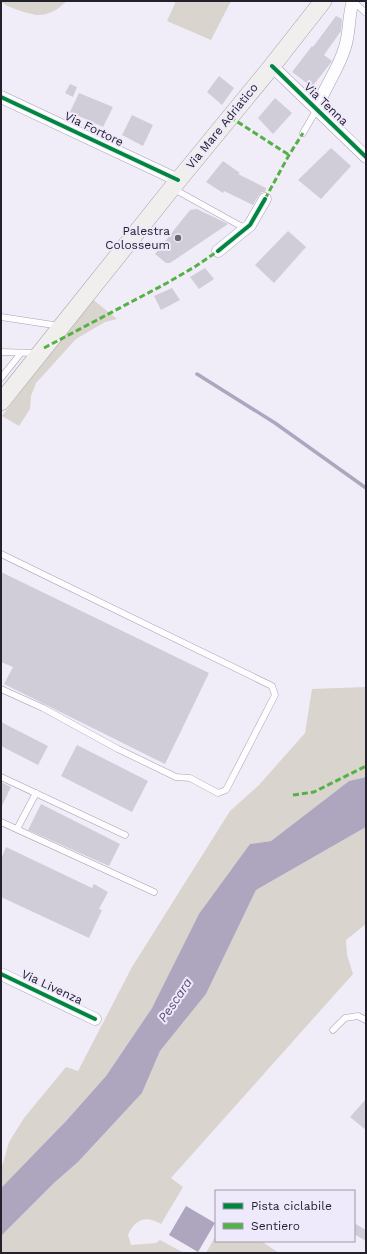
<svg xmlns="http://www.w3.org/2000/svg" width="367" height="1254" viewBox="0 0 367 1254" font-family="'Work Sans',sans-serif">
	<rect width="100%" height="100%" fill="#f0edf8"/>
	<!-- green -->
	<g fill="#d9d4cd">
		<path d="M1,1H67C61,6 56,11 49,13C46,14 42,15 39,15C32,15 4,7 1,1Z"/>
		<polygon points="176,1 231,1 211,40 167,21"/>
		<polygon points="91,298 117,319 105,322 76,339 36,383 31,396 30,409 19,426 2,416"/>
		<polygon points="366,687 366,777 349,781 271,841 250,844 152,1008 106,1076 66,1121 1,1188 1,1170 9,1142 24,1118 66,1067 78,1071 132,967 230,811 259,785 305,733 312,689"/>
		<path d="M366,827V924L346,940L347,955L353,974L171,1178L183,1187L161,1224C146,1215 135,1219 128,1235L131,1245L156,1243L160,1240L184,1253H1V1236L54,1183L78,1162L142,1093L160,1051L206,994L256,890Z"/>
		<polygon points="216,1235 216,1241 261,1241 279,1253 206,1253"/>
	</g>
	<!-- water -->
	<g fill="#aea6bf">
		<polygon points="366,777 366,827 256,890 206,994 160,1051 142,1093 78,1162 54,1183 1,1236 1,1188 66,1121 106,1076 152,1008 199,914 250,844 271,841 349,781"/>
		<polygon points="186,1206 215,1223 198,1252 169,1235"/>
	</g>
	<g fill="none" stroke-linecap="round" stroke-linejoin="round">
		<!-- stream -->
		<polyline stroke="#aea6bf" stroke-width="3.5" points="197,374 275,423 366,488"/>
	</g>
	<!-- building -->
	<g fill="#d1cdd8">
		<polygon points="336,16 342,19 341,31 324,55 332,61 312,87 292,72 312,46 313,47"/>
		<polygon points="219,76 234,88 222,105 207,92"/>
		<polygon points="70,84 77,87 73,97 65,93"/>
		<polygon points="79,93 113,107 103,127 70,112"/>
		<polygon points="275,98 292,113 273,134 258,118"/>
		<polygon points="132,115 153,125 143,146 122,135"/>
		<polygon points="331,148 351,166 321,199 298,180"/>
		<polygon points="223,161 240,173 238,174 266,188 265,192 262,192 259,195 253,205 224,191 223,193 206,182"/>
		<polygon points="197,209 228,224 170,263 166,263 155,254 190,210"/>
		<polygon points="288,231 306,247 274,283 255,265"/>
		<polygon points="205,268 214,279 199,289 190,277"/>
		<polygon points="172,288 180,300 161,310 154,296"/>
		<polygon points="1,572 209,673 165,764 4,684 13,667 1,662"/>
		<polygon points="1,722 48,746 38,765 1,746"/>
		<polygon points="77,745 148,781 132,812 61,776"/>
		<polygon points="1,782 11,787 1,808"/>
		<polygon points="41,804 120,844 109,866 28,830"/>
		<polygon points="6,847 92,888 94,884 108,892 99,909 102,910 89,938 1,897 1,859"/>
		<polygon points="366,1099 366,1130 350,1117"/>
		<polygon points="354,1223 366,1230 366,1241 354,1234"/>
	</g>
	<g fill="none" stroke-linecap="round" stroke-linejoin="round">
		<!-- service casing -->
		<g stroke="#a7a3ae" stroke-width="7">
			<g id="service">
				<polyline points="353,1 366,13"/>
				<polyline points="303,133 317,109"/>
				<polyline points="172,188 246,229"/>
				<polyline points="1,317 60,326"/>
				<polyline points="1,352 36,353"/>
				<polyline points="1,378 21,353"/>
				<polyline points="1,554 272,686 275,695 226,790 218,793 190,778 176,777 118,749 43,708 1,689"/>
				<polyline points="1,777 125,835"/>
				<polyline points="1,822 154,892"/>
				<polyline points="17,829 36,793"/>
				<polyline points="333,1030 345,1018 358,1016 366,1020"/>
			</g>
		</g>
		<!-- minor casing -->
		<g stroke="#a7a3ae" stroke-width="13">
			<g id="minor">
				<polyline points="272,66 366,157"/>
				<polyline points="1,97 178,180"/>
				<path d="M317,109C324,87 339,69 345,47C350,32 348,16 353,1"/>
				<polyline points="218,251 250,225 265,199"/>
				<polyline points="1,974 95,1019"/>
			</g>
		</g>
		<!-- secondary casing -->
		<g stroke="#a7a3ae" stroke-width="18">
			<polyline id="secondary" points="1,402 172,188 272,66 323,1"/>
		</g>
		<!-- service -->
		<use href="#service" stroke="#fdfcfe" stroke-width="6"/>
		<!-- minor -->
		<use href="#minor" stroke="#fdfcfe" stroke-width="12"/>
		<!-- secondary -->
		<use href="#secondary" stroke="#f0efee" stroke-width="17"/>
		<!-- quiet -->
		<g stroke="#55b146" stroke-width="3" stroke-dasharray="6 3" stroke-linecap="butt">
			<polyline points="230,117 289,155"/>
			<polyline points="265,199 289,155 303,133"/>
			<polyline points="44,348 167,283 196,266 218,251"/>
			<polyline points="293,795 314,792 366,766"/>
		</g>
		<!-- cycleway casing -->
		<g stroke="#efe9fc" stroke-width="6">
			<g id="cycleway">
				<polyline points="272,66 366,157"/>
				<polyline points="1,97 178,180"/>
				<polyline points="218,251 250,225 265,199"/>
				<polyline points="1,974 95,1019"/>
			</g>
		</g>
		<!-- cycleway -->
		<use href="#cycleway" stroke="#00873e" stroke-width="4"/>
	</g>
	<!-- markers -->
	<circle fill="#6c6873" stroke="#efe9fc" stroke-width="1.5" cx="178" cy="238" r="4"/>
	<g text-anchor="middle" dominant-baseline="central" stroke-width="4" stroke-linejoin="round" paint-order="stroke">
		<!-- street labels -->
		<g font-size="12" fill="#25212c" stroke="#efe9fc">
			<text transform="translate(326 104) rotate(44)">Via Tenna</text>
			<text transform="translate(222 126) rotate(-51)">Via Mare Adriatico</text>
			<text transform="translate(94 129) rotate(26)">Via Fortore</text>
			<text transform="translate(52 987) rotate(25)">Via Livenza</text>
		</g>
		<!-- poi labels -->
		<g font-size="12" fill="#25212c" stroke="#efe9fc" text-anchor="end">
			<text x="170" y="231">Palestra<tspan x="170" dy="14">Colosseum</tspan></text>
		</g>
		<!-- water labels -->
		<g font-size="13" font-style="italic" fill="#5d4c7a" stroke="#efe9fc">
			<text transform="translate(175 1000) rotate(-56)">Pescara</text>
		</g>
	</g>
	<!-- border -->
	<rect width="367" height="1254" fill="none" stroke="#25212c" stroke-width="4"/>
	<!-- legend -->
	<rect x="215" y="1190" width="140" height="52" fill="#efe9fc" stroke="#9e99a9"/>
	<rect x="223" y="1203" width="20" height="6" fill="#00873e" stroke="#9e99a9"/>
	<text x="251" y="1210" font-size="12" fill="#25212c">Pista ciclabile</text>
	<rect x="223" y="1223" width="20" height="6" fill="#55b146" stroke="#9e99a9"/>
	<text x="251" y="1230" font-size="12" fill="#25212c">Sentiero</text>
</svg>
